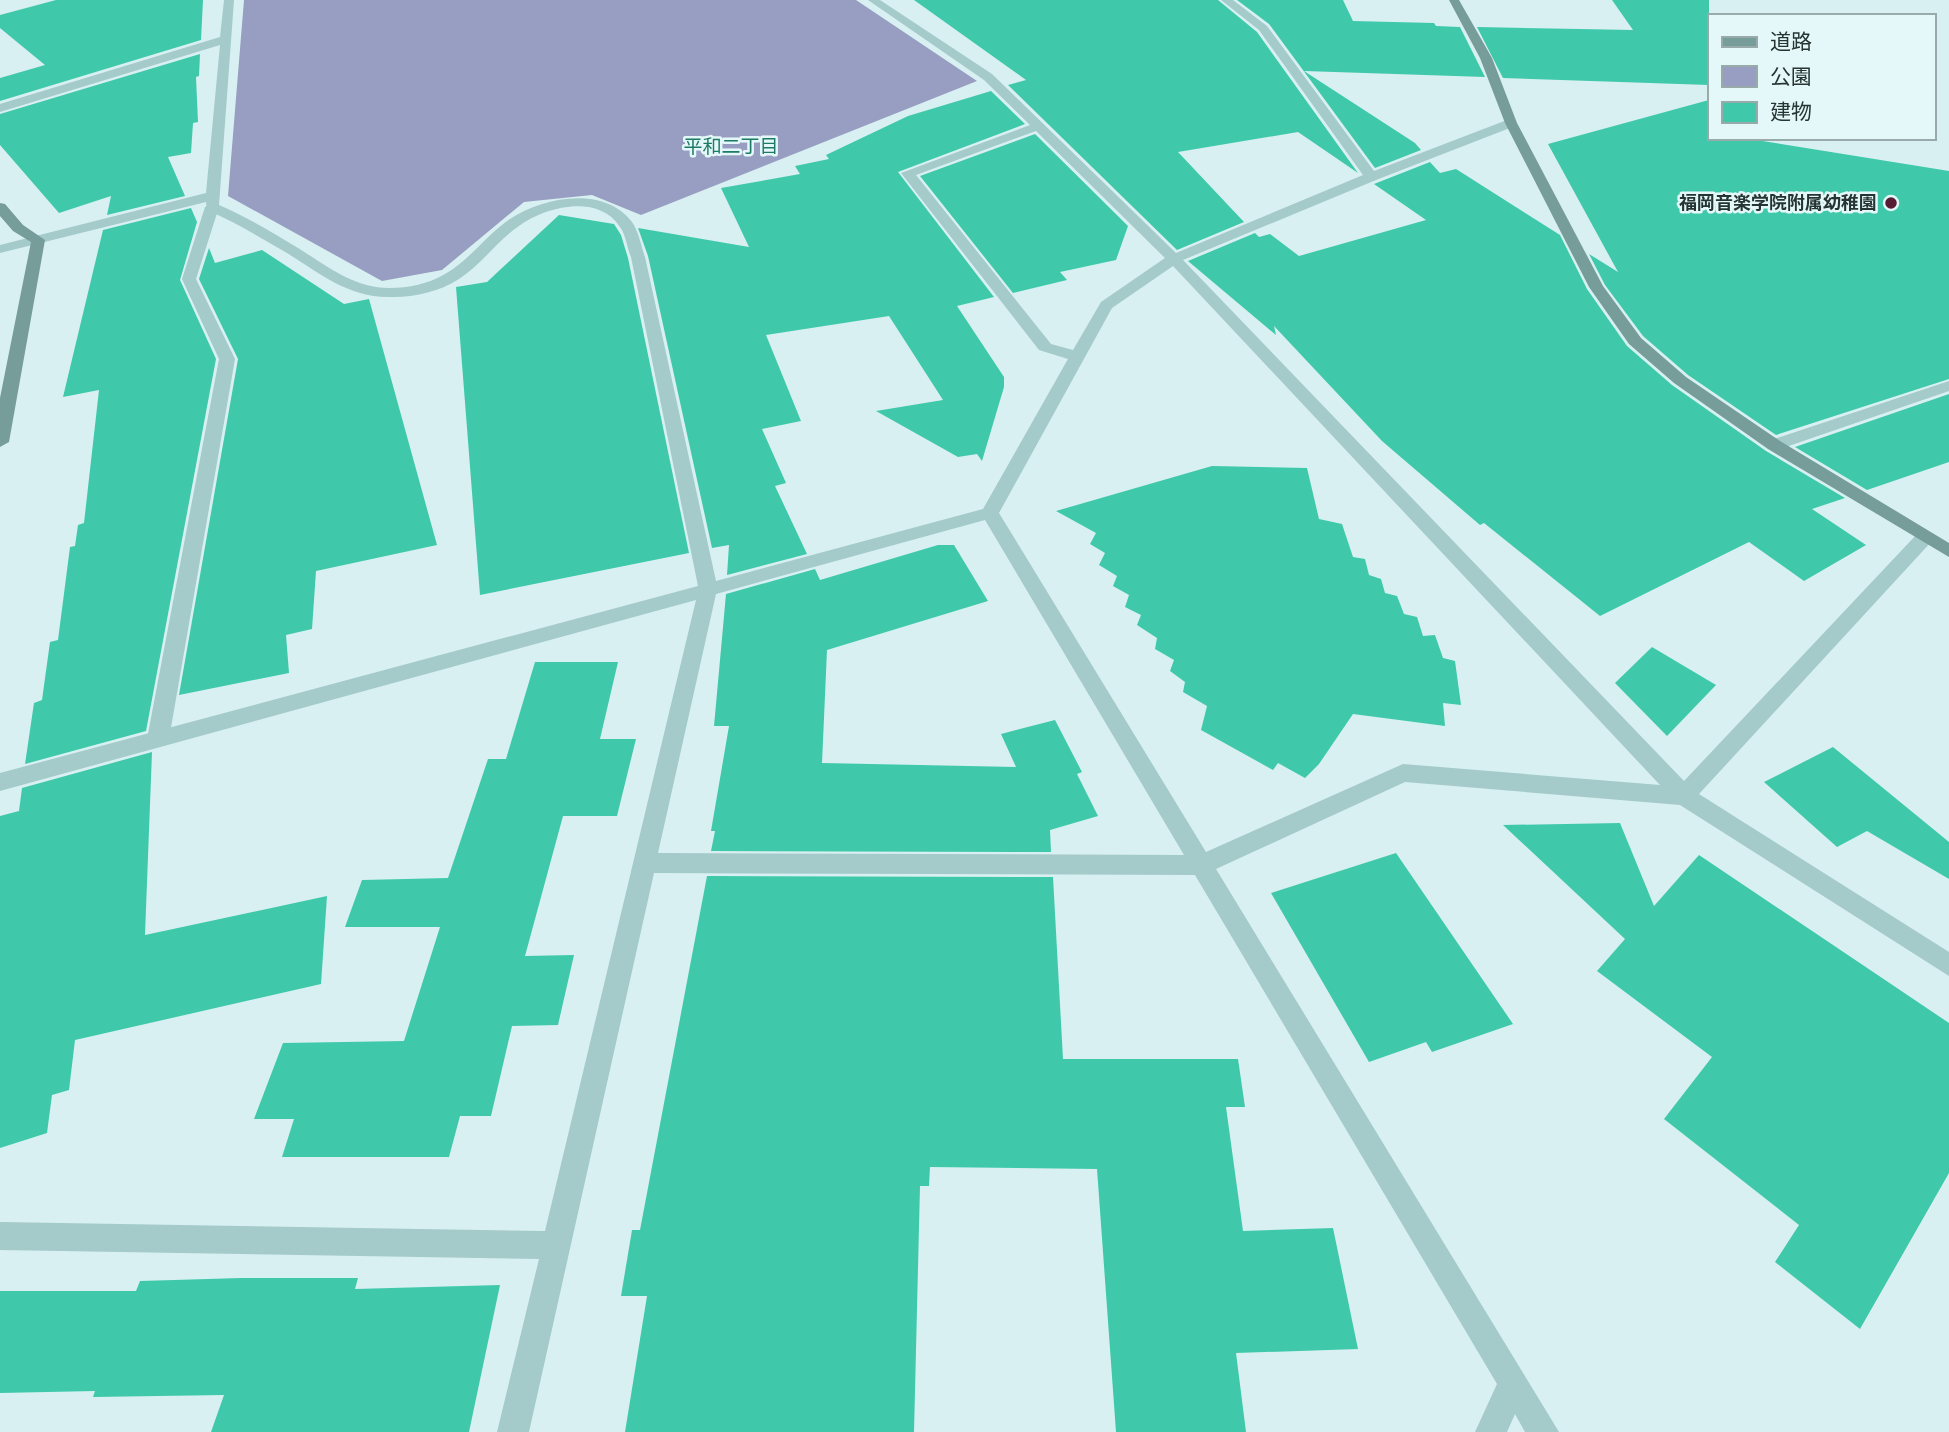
<svg xmlns="http://www.w3.org/2000/svg" width="1949" height="1432" viewBox="0 0 1949 1432" font-family="'Varela Round','Noto Sans JP',sans-serif">
	<rect width="100%" height="100%" fill="#d8f0f2"/>
	<!-- green -->
	<polygon fill="#989ec1" points="244,0 856,0 977,81 641,215 592,195 524,202 442,270 382,281 228,196"/>
	<!-- building -->
	<g fill="#3fc9aa">
		<polygon points="56,0 203,0 201,40 0,101 0,78 45,65 0,28 0,15"/>
		<polygon points="914,0 1218,0 1257,32 1358,173 1298,132 1178,152 1244,222 1177,250 1008,85 1026,80"/>
		<polygon points="1237,0 1343,0 1353,21 1434,23 1436,26 1460,27 1485,77 1304,71 1415,143 1421,150 1375,168 1269,24"/>
		<polygon points="1612,0 1709,0 1709,85 1503,78 1477,27 1633,30"/>
		<polygon points="200,54 199,76 196,77 198,122 193,123 191,153 168,157 185,196 107,215 111,196 59,213 0,145 0,114"/>
		<polygon points="991,91 1025,124 898,172 994,297 957,306 1004,377 1004,387 982,461 977,454 958,457 876,411 943,400 889,316 766,335 801,421 762,429 786,483 775,486 807,554 727,575 729,545 712,548 648,256 638,228 749,247 721,188 800,174 795,166 829,159 826,155 908,116"/>
		<polygon points="1709,100 1709,138 1744,138 1949,171 1949,379 1776,435 1688,375 1643,336 1605,285 1589,254 1618,272 1548,144"/>
		<polygon points="1035,134 1128,226 1116,260 1060,272 1067,280 1013,293 920,176"/>
		<polygon points="1430,162 1440,173 1456,169 1560,235 1587,289 1627,346 1672,385 1766,451 1845,498 1812,509 1866,545 1804,581 1749,542 1600,616 1484,523 1480,525 1382,441 1274,326 1276,335 1188,261 1255,233 1259,237 1270,234 1299,256 1426,220 1374,184"/>
		<polygon points="191,208 197,222 180,280 216,359 146,731 25,764 34,703 42,700 50,642 58,640 70,547 75,546 78,525 84,523 99,390 63,397 103,230"/>
		<polygon points="559,215 614,224 621,235 628,258 689,553 480,595 456,287 487,282"/>
		<polygon points="209,248 215,263 262,250 344,304 369,299 437,545 316,571 312,629 286,635 289,673 179,695 238,359 199,279"/>
		<polygon points="1949,394 1949,462 1867,490 1795,447"/>
		<polygon points="1212,466 1307,468 1319,519 1342,524 1353,557 1365,559 1369,575 1381,579 1385,593 1397,596 1404,614 1417,617 1423,636 1435,635 1443,658 1455,661 1461,705 1443,703 1445,726 1353,714 1319,764 1305,778 1278,763 1273,770 1201,730 1207,706 1183,692 1185,682 1170,671 1174,660 1155,649 1157,638 1137,625 1141,615 1125,607 1129,595 1113,586 1117,576 1099,565 1105,553 1090,544 1096,533 1056,511"/>
		<polygon points="938,545 954,545 988,601 827,650 822,763 1016,767 1001,734 1055,720 1082,772 1077,774 1098,816 1050,830 1051,852 711,851 715,831 711,831 729,726 714,726 726,594 815,569 820,580"/>
		<polygon points="1652,647 1716,685 1667,736 1615,683"/>
		<polygon points="535,662 618,662 600,739 636,739 617,816 563,816 525,956 574,955 558,1025 512,1026 491,1116 460,1116 449,1157 282,1157 294,1119 254,1119 283,1043 404,1041 440,927 345,927 362,880 448,878 488,759 506,759"/>
		<polygon points="1833,747 1949,842 1949,879 1867,831 1837,847 1764,782"/>
		<polygon points="152,752 145,935 327,896 321,984 75,1040 69,1090 52,1095 47,1133 0,1148 0,816 19,811 22,788"/>
		<polygon points="1620,823 1654,906 1699,855 1949,1023 1949,1173 1860,1329 1775,1262 1799,1225 1664,1119 1712,1057 1597,971 1625,939 1503,825"/>
		<polygon points="1396,853 1513,1024 1432,1052 1426,1042 1369,1062 1271,893"/>
		<polygon points="707,876 1053,877 1063,1059 1238,1059 1245,1107 1226,1107 1243,1231 1333,1228 1358,1349 1236,1353 1246,1432 1116,1432 1097,1169 930,1167 929,1186 920,1186 914,1432 625,1432 647,1296 621,1296 632,1230 640,1230"/>
		<polygon points="241,1278 358,1278 355,1289 500,1285 469,1432 211,1432 224,1395 93,1397 95,1391 0,1393 0,1291 136,1291 140,1281"/>
	</g>
	<g fill="none" stroke-linecap="round" stroke-linejoin="round">
		<!-- lane -->
		<polygon fill="#a4cac9" fill-rule="evenodd" points="212,203 219,207 196,279 235,359 169,739 166,745 158,747 150,745 147,739 219,359 182,279 205,207"/>
		<!-- street -->
		<g fill="#a4cac9" fill-rule="evenodd">
			<path d="M224,0H234L219,205C247,217 273,233 298,248C327,266 354,288 389,288C409,288 428,284 445,274C470,260 486,235 510,219C543,197 604,185 632,222C639,232 641,246 645,257L716,581L983,509L1068,359L1039,350L901,173L1030,125L984,80L868,0H880L992,74L1176,253L1363,175L1259,30L1221,0H1233L1267,26L1374,171L1507,120H1515V126L1376,180L1183,260L1684,781L1918,533H1932L1934,537L1932,541L1699,794L1949,952V976L1680,805L1405,782L1216,869L1559,1432H1525L1515,1414L1507,1432H1475L1497,1384L1195,875L654,873L529,1432H497L539,1259L0,1250V1222L545,1231L696,600L0,791V773L698,586L631,257C627,248 626,235 620,227C598,193 545,207 519,226C497,241 482,264 459,279C439,292 412,298 388,297C348,297 319,273 287,253C261,238 235,222 207,210L206,202L0,253V245L206,193L220,45L0,112V104L220,37ZM1036,131L1165,258L1101,302L1073,350L1051,344L916,175ZM1173,266L1660,785L1403,764L1206,852L999,513L1112,308ZM985,520L1184,855L658,853L716,594Z"/>
			<polygon points="1949,381 1949,391 1780,449 1774,450 1765,445 1768,441"/>
		</g>
		<!-- secondary -->
		<g fill="#769d99" fill-rule="evenodd">
			<polygon points="1449,0 1459,0 1492,58 1517,123 1603,286 1641,338 1686,377 1780,441 1949,543 1949,557 1768,449 1674,383 1629,344 1589,287 1505,123 1480,58"/>
			<polygon points="0,203 5,204 23,225 45,240 9,442 0,447 0,398 31,242 13,231 0,216"/>
		</g>
	</g>
	<!-- markers -->
	<circle fill="#571b33" stroke="#e5f8f9" stroke-width="2.5" cx="1891" cy="203" r="7"/>
	<g text-anchor="middle" dominant-baseline="central" stroke-width="5" stroke-linejoin="round" paint-order="stroke">
		<!-- far-poi labels -->
		<g font-size="18" font-weight="bold" fill="#263533" stroke="#e5f8f9" text-anchor="end">
			<text x="1877" y="203">福岡音楽学院附属幼稚園</text>
		</g>
		<!-- far-neighbourhood labels -->
		<g font-size="19" fill="#1c7a65" stroke="#e5f8f9">
			<text x="731" y="147">平和二丁目</text>
		</g>
	</g>
	<!-- legend -->
	<rect x="1708" y="14" width="228" height="126" fill="#e5f8f9" stroke="#99aaaa" stroke-width="2"/>
	<rect x="1722" y="37" width="35" height="10" fill="#769d99" stroke="#99aaaa" stroke-width="2"/>
	<text x="1770" y="49" font-size="21" fill="#263533">道路</text>
	<rect x="1722" y="66" width="35" height="21" fill="#989ec1" stroke="#99aaaa" stroke-width="2"/>
	<text x="1770" y="84" font-size="21" fill="#263533">公園</text>
	<rect x="1722" y="102" width="35" height="21" fill="#3fc9aa" stroke="#99aaaa" stroke-width="2"/>
	<text x="1770" y="119" font-size="21" fill="#263533">建物</text>
</svg>
